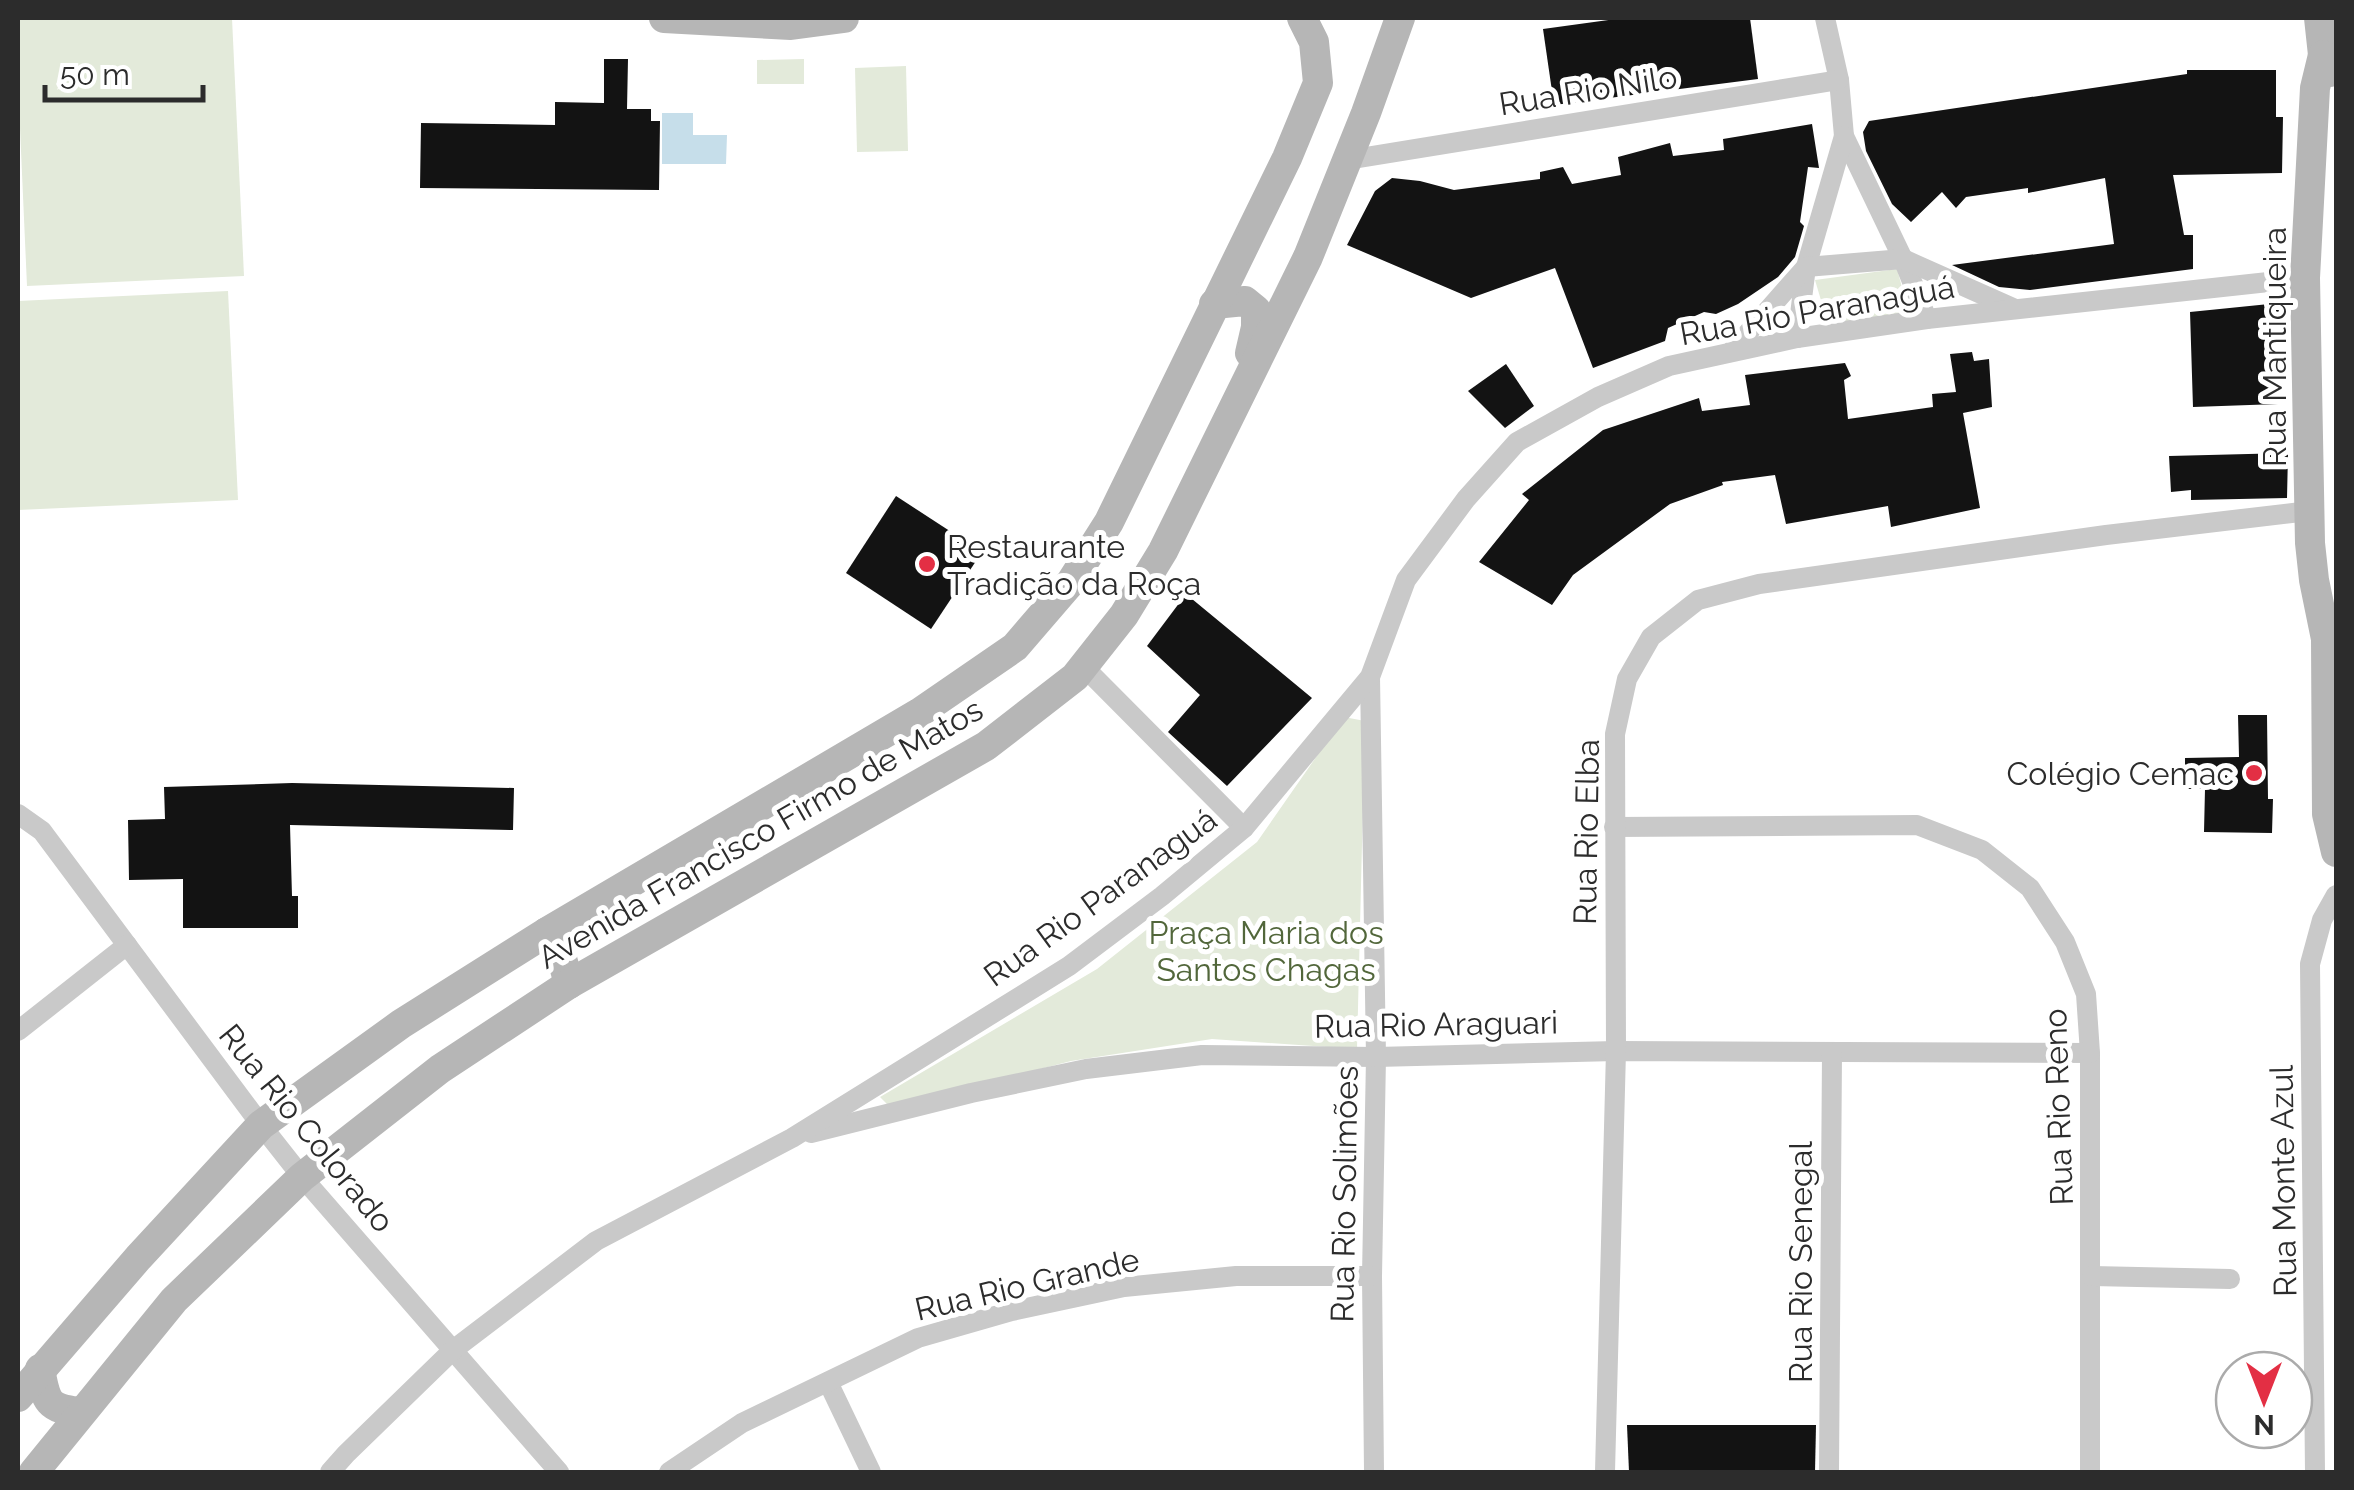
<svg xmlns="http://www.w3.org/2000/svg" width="2354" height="1490" viewBox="0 0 2354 1490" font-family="Raleway,sans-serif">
	<rect width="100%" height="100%" fill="#fff"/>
	<!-- green -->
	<g fill="#e3eada">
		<polygon points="18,18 232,18 244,276 27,286 18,83"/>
		<polygon points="804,59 804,84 757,84 757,60"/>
		<polygon points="906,66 908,151 857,152 855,68"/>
		<polygon points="1897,269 1909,313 1828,324 1815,280"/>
		<polygon points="228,291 238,500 18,510 18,301"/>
		<polygon points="1344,717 1365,721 1357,1049 1212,1039 1071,1061 891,1108 880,1097 1097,969 1257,842"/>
	</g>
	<!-- water -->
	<polygon fill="#c6deea" points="662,113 693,113 693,135 727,135 726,164 662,164"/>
	<!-- building -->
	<g fill="#131313">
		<polygon points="1623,18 1750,18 1758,79 1554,105 1543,29"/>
		<polygon points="604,59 628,59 627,109 651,109 651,121 660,121 659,190 420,188 421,123 555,125 555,102 604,103"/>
		<polygon points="2187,70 2276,70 2276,117 2283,117 2282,173 2173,175 2184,235 2193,235 2193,269 2030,290 1999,287 1952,265 2114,244 2105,178 2028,193 2028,188 1966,197 1956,208 1942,192 1911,222 1892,204 1866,151 1863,132 1869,121 2187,74"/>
		<polygon points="1812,124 1819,168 1808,167 1800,222 1804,226 1795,257 1778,277 1738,304 1716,314 1704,312 1668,328 1665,341 1593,368 1555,268 1471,298 1347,245 1375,191 1392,178 1420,181 1454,190 1540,179 1540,172 1563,167 1572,184 1621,175 1618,157 1670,143 1673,156 1724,150 1723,139"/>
		<polygon points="2279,303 2278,404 2193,407 2190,312"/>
		<polygon points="1972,352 1974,361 1989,359 1992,407 1963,413 1980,508 1891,527 1888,506 1786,524 1775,475 1722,482 1723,485 1670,504 1573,575 1552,605 1479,562 1529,500 1522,494 1603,430 1699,398 1702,411 1750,405 1745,375 1845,363 1851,376 1844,380 1848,419 1933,407 1932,394 1956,392 1950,354"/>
		<polygon points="1506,364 1534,406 1505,428 1468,391"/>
		<polygon points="2288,453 2287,498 2191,500 2191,490 2171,492 2169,456"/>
		<polygon points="896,496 982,552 931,629 846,573"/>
		<polygon points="1186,594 1312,698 1227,786 1168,732 1200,695 1147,646"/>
		<polygon points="2238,715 2267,715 2268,799 2273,799 2272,833 2204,832 2205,789 2185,789 2185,758 2239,757"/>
		<polygon points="292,783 514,788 513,830 290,825 292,896 298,896 298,928 183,928 183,879 129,880 128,820 165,819 164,787"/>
		<polygon points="1627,1425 1816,1425 1815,1472 1629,1472"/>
	</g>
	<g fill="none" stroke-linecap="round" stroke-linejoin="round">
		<!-- street -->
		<g stroke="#c9c9c9" stroke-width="20">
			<polyline points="1825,18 1839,80 1844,136 1903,259 1927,319"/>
			<polyline points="1347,160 1839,80"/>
			<polyline points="1797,338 1806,267 1844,136"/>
			<polyline points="1731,352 1806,267 1903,259 2015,309"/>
			<polyline points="1083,666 1244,828"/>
			<polyline points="1370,677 1376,1057 1372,1276 1374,1472"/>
			<polyline points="18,814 42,831 261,1125 302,1177 559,1472"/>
			<polyline points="1614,827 1917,825 1982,850 2030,888 2065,942 2086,994 2090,1053 2090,1472"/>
			<polyline points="18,1031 127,945"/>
			<polyline points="811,1133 971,1093 1086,1069 1202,1055 1376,1057 1616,1051 2090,1053"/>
			<polyline points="2092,1276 2230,1279"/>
			<polyline points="828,1382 871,1472"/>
			<polyline points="330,1472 346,1454 453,1350 596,1241 792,1138 1069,966 1162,896 1244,828 1370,677 1406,580 1466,499 1517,442 1598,397 1669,366 1797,338 1927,319 2305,278"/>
			<polyline points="669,1472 742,1423 918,1338 1012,1311 1124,1287 1236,1276 1372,1276"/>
			<polyline points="1605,1472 1616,1051 1615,734 1627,679 1651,637 1698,600 1759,584 2106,535 2309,511"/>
			<polyline points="1829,1472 1832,1053"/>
			<polyline points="2315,1472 2310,964 2322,920 2336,895"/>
		</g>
		<!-- secondary -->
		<g stroke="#b6b6b6" stroke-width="30">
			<polyline points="664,18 791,25 844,18"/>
			<polyline points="2319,18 2323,55 2330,72"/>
			<polyline points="2323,55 2315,88 2305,278 2310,543 2314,580 2326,639 2327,814 2336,852"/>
			<polyline points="1214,304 1245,301 1256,310 1256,327 1250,353"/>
			<polyline points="547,932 560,951 569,984"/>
			<path d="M40,1369C46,1402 47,1409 82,1412"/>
			<polyline points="18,1397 138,1258 261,1125 401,1024 547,932 919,713 1015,647 1071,582 1109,522 1287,158 1318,83 1314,42 1302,18"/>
			<polyline points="34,1472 174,1300 302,1177 440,1069 569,984 986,746 1075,677 1124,615 1163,551 1308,257 1366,113 1400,18"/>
		</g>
	</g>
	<!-- markers -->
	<g fill="#e32f44" stroke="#fff" stroke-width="4">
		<circle cx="927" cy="564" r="10"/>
		<circle cx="2254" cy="773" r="10"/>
	</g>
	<g text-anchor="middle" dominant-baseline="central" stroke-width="10" stroke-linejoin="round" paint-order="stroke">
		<!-- street labels -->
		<g font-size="32" fill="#2c2c2c" stroke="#fff">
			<text transform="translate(1588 90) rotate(-9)">Rua Rio Nilo</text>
			<text transform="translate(1817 310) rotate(-10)">Rua Rio Paranaguá</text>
			<text transform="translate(2274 347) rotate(-90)">Rua Mantiqueira</text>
			<text transform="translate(1586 832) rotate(-89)">Rua Rio Elba</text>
			<text transform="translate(760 833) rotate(-30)">Avenida Francisco Firmo de Matos</text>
			<text transform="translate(1100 897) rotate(-36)">Rua Rio Paranaguá</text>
			<text transform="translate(1436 1024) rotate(-1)">Rua Rio Araguari</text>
			<text transform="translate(2058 1107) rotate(-92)">Rua Rio Reno</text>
			<text transform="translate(307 1128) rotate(51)">Rua Rio Colorado</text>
			<text transform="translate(2283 1181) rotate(-91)">Rua Monte Azul</text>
			<text transform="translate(1344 1194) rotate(-89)">Rua Rio Solimões</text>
			<text transform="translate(1800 1262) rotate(-90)">Rua Rio Senegal</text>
			<text transform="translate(1027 1284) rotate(-13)">Rua Rio Grande</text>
		</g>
		<!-- poi labels -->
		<g font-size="32" fill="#2c2c2c" stroke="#fff" text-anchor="start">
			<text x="947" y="546">Restaurante<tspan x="947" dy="37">Tradição da Roça</tspan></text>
			<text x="2234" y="773" text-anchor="end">Colégio Cemac</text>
		</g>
		<!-- park labels -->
		<g font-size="32" fill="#52673b" stroke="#fff">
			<text x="1266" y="932">Praça Maria dos<tspan x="1266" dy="37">Santos Chagas</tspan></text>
		</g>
	</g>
	<!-- border -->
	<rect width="2354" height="1490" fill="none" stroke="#2c2c2c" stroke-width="40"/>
	<!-- north arrow -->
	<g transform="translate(2264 1400) rotate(180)"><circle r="48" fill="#ffffff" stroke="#ababab" stroke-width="2.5"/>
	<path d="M0-8L18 38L0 25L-18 38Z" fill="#e32f44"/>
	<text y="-15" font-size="28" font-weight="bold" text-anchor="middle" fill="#2c2c2c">N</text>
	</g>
	<!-- scale -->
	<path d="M45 85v15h158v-15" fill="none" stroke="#2c2c2c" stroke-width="5"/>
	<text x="60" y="85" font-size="30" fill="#2c2c2c" stroke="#ffffff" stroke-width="8" paint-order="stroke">50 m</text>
</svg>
